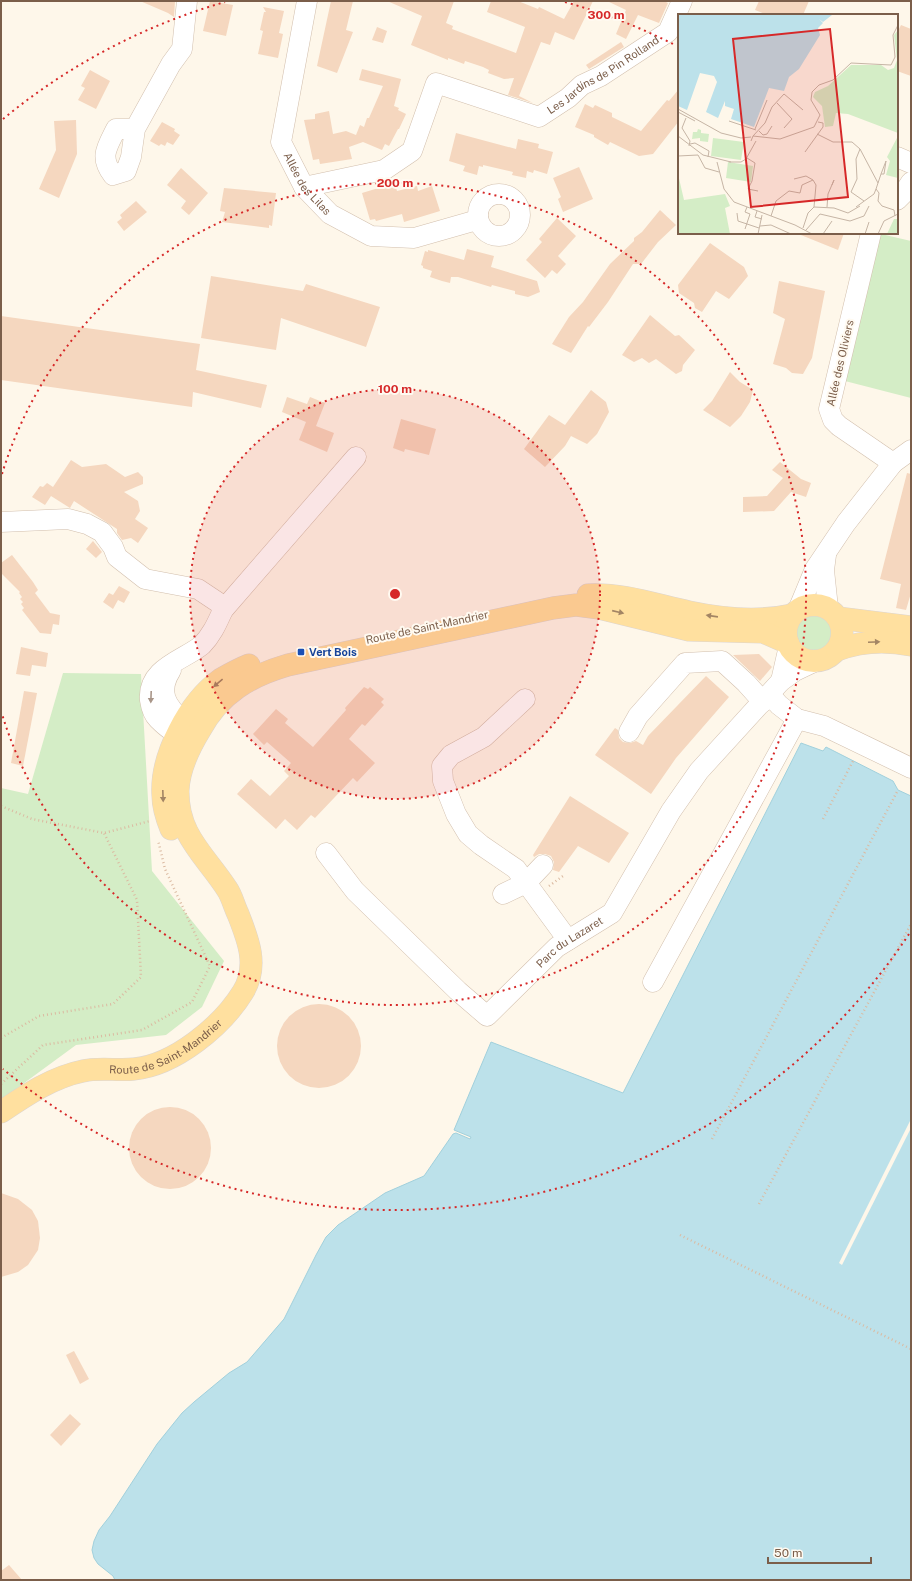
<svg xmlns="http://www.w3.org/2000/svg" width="912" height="1581" viewBox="0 0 912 1581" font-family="'Public Sans',sans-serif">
	<rect width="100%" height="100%" fill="#fef7ea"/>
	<!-- green -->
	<g fill="#d4edc6">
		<polygon points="881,234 911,241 911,398 845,381"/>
		<path d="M813,605H821L842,626C846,675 776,668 788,622L805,606Z"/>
		<polygon points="63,673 141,674 152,871 224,961 202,1007 166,1035 76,1045 1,1100 1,788 28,794"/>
	</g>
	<!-- water -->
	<polygon fill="#bce1ea" stroke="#a1d0dc" points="801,743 823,751 826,747 893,781 898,790 911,796 911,1580 115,1580 113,1576 98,1564 94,1558 92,1550 94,1541 99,1530 110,1516 157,1444 182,1413 194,1402 229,1373 247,1362 284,1319 316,1255 326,1237 338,1225 385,1193 424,1176 453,1134 456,1133 470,1139 471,1137 454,1130 491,1042 623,1093"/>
	<!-- pier -->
	<polygon fill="#fef7ea" points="911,1119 911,1128 842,1265 839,1263"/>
	<!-- building -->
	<g fill="#f5d7bf">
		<polygon points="140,1 175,1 174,17 168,13"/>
		<polygon points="210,1 233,5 226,36 203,31"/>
		<polygon points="331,1 353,1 346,30 353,32 337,73 317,66"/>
		<polygon points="387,1 454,1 446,23 453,26 452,29 516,53 525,27 487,12 491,1 518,1 538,9 539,7 564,19 574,1 593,1 574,40 555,32 550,45 541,42 519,96 533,103 508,95 514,78 504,79 488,73 489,70 483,67 465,61 464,64 448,58 448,60 411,45 422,16"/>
		<polygon points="607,1 664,1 668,3 659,23 638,15 626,39 616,34 626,10"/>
		<polygon points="759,1 809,1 803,15 768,15 755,10"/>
		<polygon points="263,7 284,11 279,33 283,34 278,58 258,54 263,31 260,30 264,12 266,12"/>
		<polygon points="901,25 911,29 911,76 897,71 897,33"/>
		<polygon points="377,27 387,31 383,43 372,40"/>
		<polygon points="621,42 624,47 589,69 586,65"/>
		<polygon points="362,69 401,79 394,106 399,108 398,110 406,114 399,129 398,129 389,146 385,144 382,150 363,142 349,147 352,159 320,164 319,159 313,160 304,120 315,119 315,114 329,111 333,134 346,131 356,135 360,125 364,127 367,118 369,118 383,86 359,80"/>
		<polygon points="90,70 110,81 96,109 78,100 85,88 81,86"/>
		<polygon points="679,89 679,121 653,154 639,156 610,142 608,145 594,137 594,135 575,127 585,104 593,108 595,105 612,113 612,117 641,131 667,100 669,101"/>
		<polygon points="76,120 77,154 59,198 39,189 56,150 54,121"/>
		<polygon points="162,122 175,129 174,131 180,135 173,145 167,142 165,146 161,144 159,146 150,141"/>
		<polygon points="456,133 516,149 518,139 539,144 538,148 553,152 547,174 534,170 533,173 527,171 526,178 512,175 513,172 483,165 483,167 479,166 477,175 463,171 465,166 449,161"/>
		<polygon points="579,167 593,199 563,212 558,199 561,197 553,178"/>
		<polygon points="181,168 208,193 189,215 181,208 186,201 167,185"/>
		<polygon points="395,183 397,191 417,186 418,191 432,186 440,211 404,222 402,214 376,221 375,219 370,220 362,193"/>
		<polygon points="224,188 276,193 272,226 269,225 269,228 222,222 225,212 220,211"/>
		<polygon points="136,201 147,212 124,231 117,222 122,218 120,215"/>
		<polygon points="660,210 676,225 658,242 641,264 633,264 608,302 589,327 588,326 571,353 552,344 569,317 583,302 610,264 634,241 634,238 642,232"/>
		<polygon points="557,218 576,236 558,256 566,264 557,274 552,270 545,278 526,260 542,242 539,239"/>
		<polygon points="796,233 844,233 838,250"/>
		<polygon points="710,243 744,267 748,276 729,299 716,291 702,312 695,308 694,303 679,293 678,285"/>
		<polygon points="467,249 494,256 491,267 537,281 540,292 528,297 515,294 515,291 492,285 491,287 458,277 451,277 450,283 442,281 430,277 432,271 423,268 423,266 421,265 425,251 428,252 428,250 464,260"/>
		<polygon points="211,276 303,291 306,284 380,307 366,347 281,318 276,350 201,338"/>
		<polygon points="779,281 825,291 812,358 803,374 792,373 786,368 773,364 785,319 773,313"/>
		<polygon points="650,315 675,336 679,335 695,350 683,365 682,371 676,374 656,359 649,363 642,358 634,362 622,355"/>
		<polygon points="1,316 200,344 196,370 267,385 261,408 193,392 192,407 1,380"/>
		<polygon points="730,372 740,382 753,390 750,402 741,416 730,427 703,410 712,401"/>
		<polygon points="591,390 606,402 609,412 597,434 587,444 571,436 565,446 545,467 524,449 549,415 565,425"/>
		<polygon points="287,397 307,404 310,397 325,403 316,426 334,433 327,452 299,440 306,422 282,412"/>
		<polygon points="401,419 436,429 429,455 405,449 404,452 393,448"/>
		<polygon points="71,460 82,467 106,464 125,477 138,472 143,477 143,484 124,492 138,501 140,511 135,519 148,528 138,543 131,538 122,540 117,533 117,529 74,501 70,508 51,496 45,505 32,497 40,486 43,487 47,483 53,487"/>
		<polygon points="780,462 801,479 811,483 806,497 791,492 774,511 743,512 743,497 767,496 783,478 772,470"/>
		<polygon points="907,473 911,474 911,593 906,610 896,608 901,584 880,579"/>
		<polygon points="93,541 102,552 96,558 86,549"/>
		<polygon points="12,555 33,582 38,590 35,593 50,613 60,615 59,625 53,624 51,634 40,633 22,610 24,608 21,604 23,602 20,599 22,597 19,593 20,592 1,573 1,563"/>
		<polygon points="119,586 130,592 124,603 118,600 113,609 103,602 109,593 113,595"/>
		<polygon points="21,647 48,653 46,667 32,665 30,676 16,674"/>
		<polygon points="759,654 772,667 760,681 733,655"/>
		<polygon points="706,676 729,697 676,758 651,794 595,755 615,728 618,730 619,738 623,742 630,743 636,741 643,745 648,736"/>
		<polygon points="364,687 368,689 370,687 384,699 381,702 384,705 365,726 362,724 349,739 375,763 357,782 353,778 315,818 311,815 297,830 285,819 276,829 237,794 251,779 270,796 289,776 284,771 291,763 267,742 264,745 253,734 276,709 288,719 285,723 313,747 346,710 345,708"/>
		<polygon points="24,691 37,693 23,766 11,763"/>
		<polygon points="570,796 629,833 609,863 578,846 559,872 553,870 554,862 551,856 545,854 539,854 534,857 533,855"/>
		<circle cx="319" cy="1046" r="42"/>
		<circle cx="170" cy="1148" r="41"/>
		<polygon points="1,1193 18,1199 32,1210 38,1221 40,1238 38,1250 28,1265 18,1272 1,1277"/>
		<polygon points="74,1351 89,1379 80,1384 66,1355"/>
		<polygon points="70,1414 81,1424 61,1446 50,1435"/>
		<polygon points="9,1565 22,1580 1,1580 1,1571"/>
	</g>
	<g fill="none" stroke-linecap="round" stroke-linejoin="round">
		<!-- minor casing -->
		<g stroke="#d2bfad" stroke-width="21">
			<g id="minor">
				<path id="s1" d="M307,1L281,142L304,187L330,214L371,236L414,238L477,220"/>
				<path d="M135,129H116C107,147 99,157 113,175L126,171L131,157L135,129L171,64L182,49L187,1"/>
				<polyline points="897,157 911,163"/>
				<path id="s2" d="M304,187L384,170L412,151L436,83L539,117L568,98L582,85L601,76L668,32L682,1"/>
				<circle cx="499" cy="215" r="21"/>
				<polyline points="897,200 903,194 911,182"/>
				<polyline points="871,233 829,409 833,420 839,426 893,463"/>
				<polyline points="1,522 68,519 87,524 102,532 113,547 117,557 145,579 198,589 219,603 223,610"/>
				<polyline points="826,555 824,570 828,608"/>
				<polyline points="798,610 815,569 846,523 893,463 911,450"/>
				<path d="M171,670C157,692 166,706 184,722L187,736"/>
				<polyline points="781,681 789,646"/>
				<polyline points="770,695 779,705 797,719 824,726 911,768"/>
				<polyline points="525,699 484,737 451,755 442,766 443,781 456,814 468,834 481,845 516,869 568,940"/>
				<path d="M192,732L187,735C174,734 167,728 158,719C153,714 151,707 150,700C147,668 184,660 202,645C212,635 217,623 223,610L356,457"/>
				<polyline points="629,732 638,716 685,663 722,661 746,683 763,702"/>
				<path id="s3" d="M326,853L355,891L458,991L487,1016L557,947L612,913L671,811L699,771L781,681L795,671L816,661"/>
				<polyline points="503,894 526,883 543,865"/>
				<polyline points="653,982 797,719"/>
			</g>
		</g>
		<!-- major casing -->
		<g stroke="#ddd5d0" stroke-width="23">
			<g id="major">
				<path d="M588,595C622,593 656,605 689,612C722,619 760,622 792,615"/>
				<circle cx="814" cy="633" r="28"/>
				<polyline points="838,618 911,627"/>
				<path d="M837,650C861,641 886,640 911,645"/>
				<path d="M171,829C167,819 163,808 163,796C160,756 189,702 221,679C230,674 239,669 249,665"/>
				<path id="s4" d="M1,1112C26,1095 53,1077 83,1071C99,1067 118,1071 134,1069C175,1065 222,1026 243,992C259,966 248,939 238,914C234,906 232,896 227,889C205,855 177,835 178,790C179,768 189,748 200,730C220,693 250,676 288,665L553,608L576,605L599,608L689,630L763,632L788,643"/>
			</g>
		</g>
		<!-- path -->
		<g stroke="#dbbaa1" stroke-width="2.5" stroke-dasharray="1 3" stroke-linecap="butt">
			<polyline points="1,806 32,819 104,833 150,821"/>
			<polyline points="823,819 853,761"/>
			<polyline points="549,886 563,876"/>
			<polyline points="1,1038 39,1016 113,1004 141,977 137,900 104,833"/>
			<polyline points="1,1084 43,1045 142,1030 192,1002 210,966 165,869 158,840"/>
			<polyline points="712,1139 898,790"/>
			<polyline points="759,1204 911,924"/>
			<polyline points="680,1235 911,1349"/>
		</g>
		<!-- minor -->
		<use href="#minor" stroke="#fff" stroke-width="20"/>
		<!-- major -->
		<use href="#major" stroke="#ffe09f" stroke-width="22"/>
	</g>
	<!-- one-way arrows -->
	<defs><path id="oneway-solid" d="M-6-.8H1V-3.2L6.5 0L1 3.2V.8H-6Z"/></defs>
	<g fill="#a38564">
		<use href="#oneway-solid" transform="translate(618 612) rotate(13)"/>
		<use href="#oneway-solid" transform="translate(712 616) rotate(-172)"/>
		<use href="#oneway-solid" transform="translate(874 642) rotate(-3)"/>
		<use href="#oneway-solid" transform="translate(218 683) rotate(140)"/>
		<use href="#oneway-solid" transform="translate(163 796) rotate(88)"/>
	</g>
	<use fill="#a99689" href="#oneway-solid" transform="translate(151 697) rotate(92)"/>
	<!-- distance rings -->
	<circle cx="395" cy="594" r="205" fill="#d62828" fill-opacity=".12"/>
	<g fill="none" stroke="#d62828" stroke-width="2" stroke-dasharray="2 4">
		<circle cx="395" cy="594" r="205"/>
		<path d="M2 474A411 411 0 1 1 2 714"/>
		<path d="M909 934A616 616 0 0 1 3 1069M3 119A616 616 0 0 1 225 2M565 2A616 616 0 0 1 675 45"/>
	</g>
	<!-- markers -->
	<rect fill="#1a4fb4" stroke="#fffaf1" stroke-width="1.5" x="297" y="648" width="8" height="8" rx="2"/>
	<g text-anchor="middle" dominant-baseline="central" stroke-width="4" stroke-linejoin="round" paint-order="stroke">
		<!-- street labels -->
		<g font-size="11" fill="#7b5e4a" stroke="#fffaf1">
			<text stroke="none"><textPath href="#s2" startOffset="373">Les Jardins de Pin Rolland</textPath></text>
			<text stroke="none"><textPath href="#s1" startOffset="193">Allée des Lilas</textPath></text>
			<text transform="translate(840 363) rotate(-77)">Allée des Oliviers</text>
			<text transform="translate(427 627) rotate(-12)">Route de Saint-Mandrier</text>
			<text stroke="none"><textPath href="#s3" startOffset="341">Parc du Lazaret</textPath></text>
			<text stroke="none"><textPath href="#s4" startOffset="181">Route de Saint-Mandrier</textPath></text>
		</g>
		<!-- transit labels -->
		<g font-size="11" font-weight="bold" fill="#164399" stroke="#fffaf1" text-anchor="start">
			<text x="309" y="652">Vert Bois</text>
		</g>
	</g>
	<!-- overview -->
	<g transform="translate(678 14)">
		<rect width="220" height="220" fill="#fef7ea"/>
		<path d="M220,16V119L170,100L158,99L155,112L147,113L144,92L135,83L137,78L150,72L173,51H203L210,56L216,54L219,46L216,21ZM20,115L23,116V119L31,120L30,128L22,127V124L14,125L15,118H19ZM220,122V164L208,161L212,147L209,143ZM35,124L66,128L63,146L33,142ZM50,148L75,152L73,168L48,164ZM0,160L6,186L47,180L52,192L47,194L52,220H0ZM216,205H220V220H209Z" fill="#d4edc6"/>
		<path d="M0,0H153L154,1L145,8L141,5L145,9L140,14L142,21L121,55L111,63L106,77L91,74L76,113L53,105L56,95L47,92V87L40,104L28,98L39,68L36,62L22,59L9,96L0,92Z" fill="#bce1ea"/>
		<path fill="none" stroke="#c6b5a5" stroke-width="1" d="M99,89L114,105L106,114M0,95L43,119L63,124L73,123M0,98L17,107M8,104L4,114L12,127L11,132M51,107L78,116M77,115L89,86M81,117L85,121L89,120L94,112M139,120L155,128H174L182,135L178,145L179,165L173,178L186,187M0,122L25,141L53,148M75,122L87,109L94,93L106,80L125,96M73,127L75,122L102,125L136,113L142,101L133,86L134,78L141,71L155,66L173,49L213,51L217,43L215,21L220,11M12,130L17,129L31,137L30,143M182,135L200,169M127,138L145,113V109L140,108M0,142L20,141L27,154L41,158M69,144L77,149L74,167L70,175L80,177M39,148L46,175L56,188L117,211L134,220M51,148H63L68,145L78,127M203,160L208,147L206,160H203L198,175L201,179L200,187L204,192L216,196L217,202M116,165L128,162L135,166L138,171L136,193M149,193L150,180L156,166L154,171M178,193L196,180L198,175M79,197L77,203L84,205M59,199L60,207L81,214M93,202L98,187L111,177L122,179L124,171L135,166M82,212L93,211L113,220M125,214L130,199L136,193L156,194L170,199L182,192M67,215L72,200L67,198L69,193M128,216L142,200L172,207L186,202L191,192M80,220L84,201M145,220L154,207M187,220L191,208M200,220L206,207L220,200"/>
		<path fill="#d62828" fill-opacity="0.15" stroke="#d62828" stroke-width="2" d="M152,15L170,183L73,193L55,25Z"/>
		<rect width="220" height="220" fill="none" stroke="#7b5e4a" stroke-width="2"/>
	</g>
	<circle cx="395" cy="594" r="6" fill="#d62828" stroke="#fffaf1" stroke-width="2"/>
	<g font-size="12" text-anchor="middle" font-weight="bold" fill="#d62828" stroke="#fffaf1" stroke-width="4" stroke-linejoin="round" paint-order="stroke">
		<text x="606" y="19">300 m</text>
		<text x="395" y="187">200 m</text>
		<text x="395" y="393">100 m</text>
	</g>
	<!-- border -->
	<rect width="912" height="1581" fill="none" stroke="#7b5e4a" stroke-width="4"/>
	<!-- scale -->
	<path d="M768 1557v6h103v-6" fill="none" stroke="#7b5e4a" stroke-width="2"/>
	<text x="774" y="1557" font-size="12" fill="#7b5e4a" stroke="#fffaf1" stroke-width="3" paint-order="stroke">50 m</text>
</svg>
